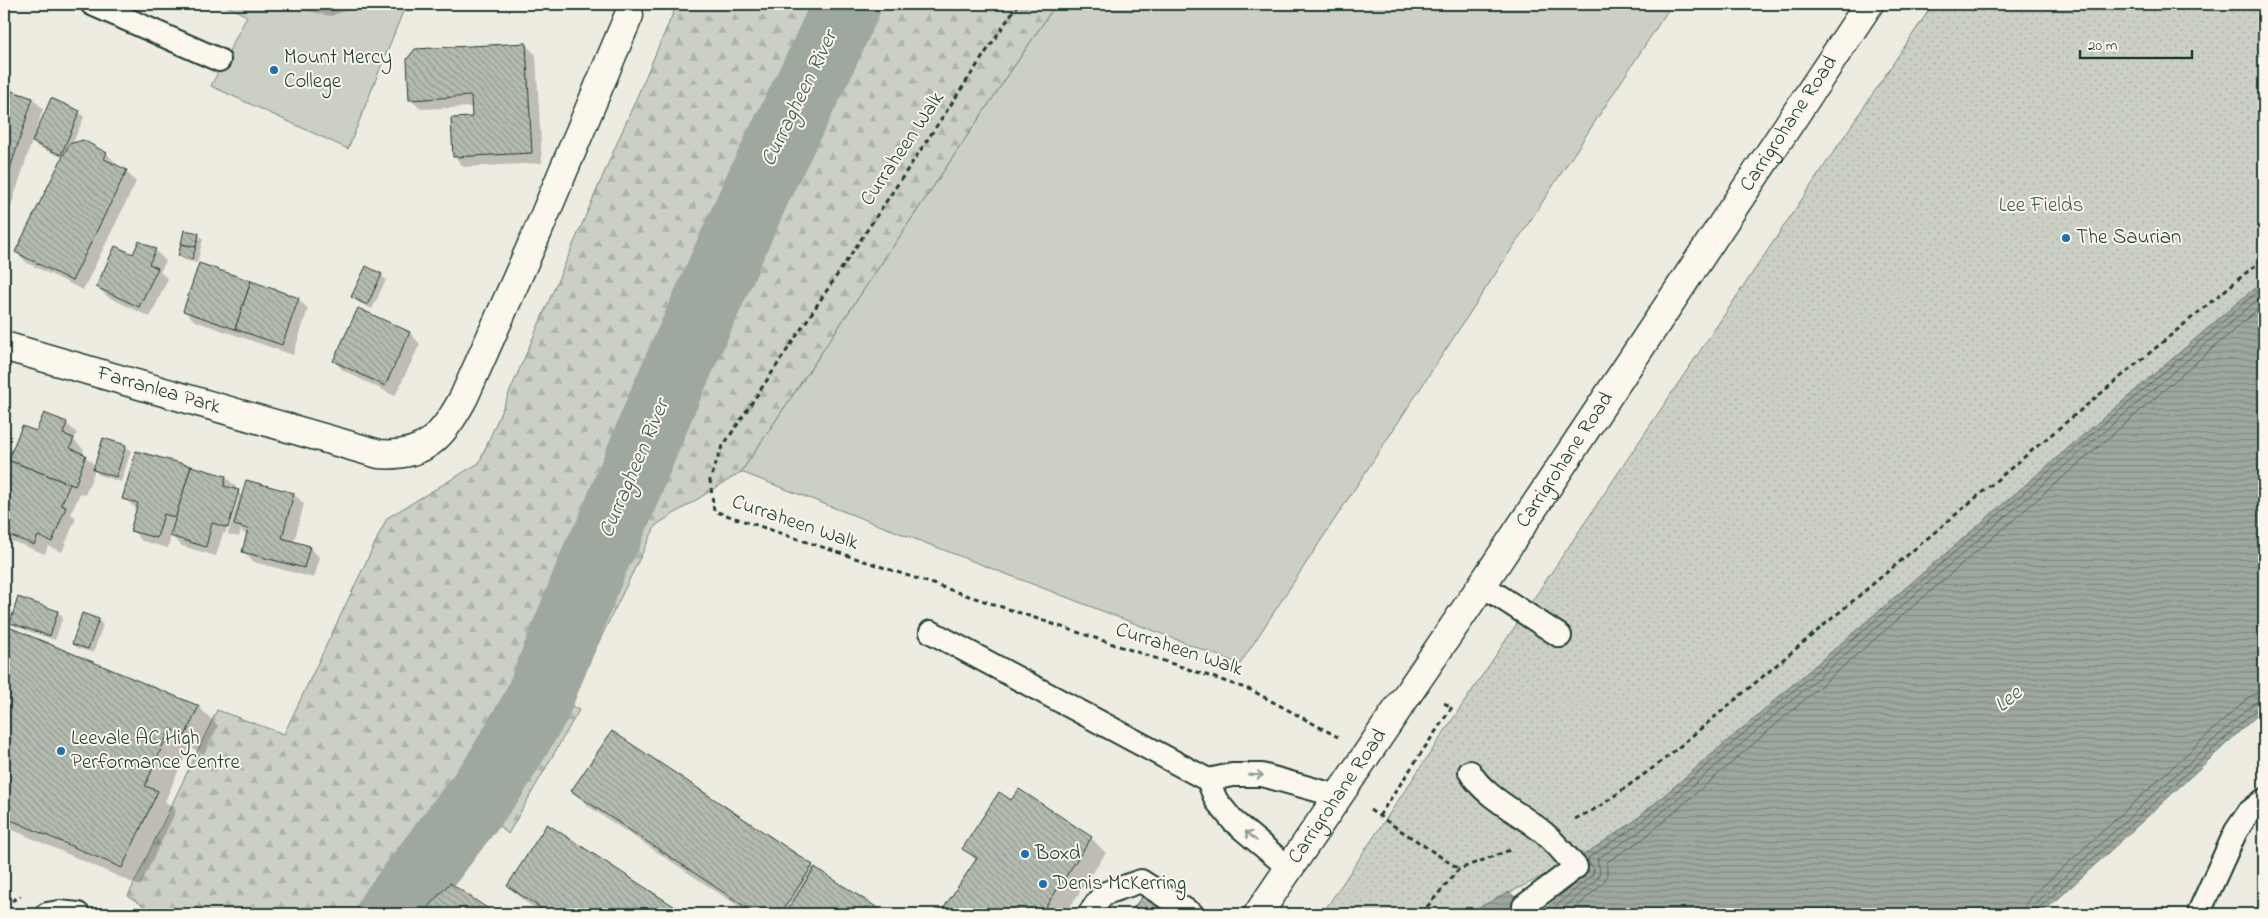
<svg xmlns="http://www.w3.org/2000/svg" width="2268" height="918" viewBox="0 0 2268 918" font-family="'Indie Flower',sans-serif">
	<defs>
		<pattern id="forest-firs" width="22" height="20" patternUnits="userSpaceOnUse" patternTransform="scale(1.25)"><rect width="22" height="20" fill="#cbcfc4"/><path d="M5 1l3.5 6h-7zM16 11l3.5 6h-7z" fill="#aeb3a9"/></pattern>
		<pattern id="park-dots" width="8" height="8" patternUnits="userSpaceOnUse" patternTransform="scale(1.25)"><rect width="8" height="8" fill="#cbcfc4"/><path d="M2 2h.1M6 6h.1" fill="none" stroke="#aeb3a9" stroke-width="1.8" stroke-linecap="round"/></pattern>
		<pattern id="water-rules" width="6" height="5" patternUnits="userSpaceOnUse" patternTransform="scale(1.25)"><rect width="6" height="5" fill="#9fa89f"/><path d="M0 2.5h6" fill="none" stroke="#818a82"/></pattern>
		<pattern id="building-back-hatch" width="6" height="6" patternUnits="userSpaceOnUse" patternTransform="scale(1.25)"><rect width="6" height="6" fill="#b4bbb0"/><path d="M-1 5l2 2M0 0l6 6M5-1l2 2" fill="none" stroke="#929990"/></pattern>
	</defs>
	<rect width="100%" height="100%" fill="#eeece1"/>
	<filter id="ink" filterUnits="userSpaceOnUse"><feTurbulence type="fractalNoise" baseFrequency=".02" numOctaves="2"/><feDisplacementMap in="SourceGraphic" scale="10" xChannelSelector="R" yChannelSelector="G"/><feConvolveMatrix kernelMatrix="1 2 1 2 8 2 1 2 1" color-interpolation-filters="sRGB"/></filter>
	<g filter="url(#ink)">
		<!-- green -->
		<g fill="#cbcfc4" stroke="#75867c">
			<polygon points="222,4 299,4 312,6 318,4 406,4 348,149 211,86 247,16"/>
			<polygon points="1056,4 1672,4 1240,664 741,472"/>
		</g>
		<!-- forest -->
		<polygon fill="url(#forest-firs)" stroke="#75867c" points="677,4 1056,4 741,472 656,525 568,705 579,710 508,834 499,826 422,914 157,914 128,896 217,710 284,734 387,518 479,463"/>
		<!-- park -->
		<polygon fill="url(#park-dots)" stroke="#75867c" points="1933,4 2264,4 2264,280 1632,823 1579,858 1467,914 1322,914"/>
		<!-- water -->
		<g fill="url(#water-rules)" stroke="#6c7d74">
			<polygon points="2264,280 2264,709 2058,899 2040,914 1539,914 1589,871 1579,858 1632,823"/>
			<polygon points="1509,892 1536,914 1466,914"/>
		</g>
		<!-- shadow -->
		<g fill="#0003">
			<polygon points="288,4 362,4 331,16 298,9"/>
			<polygon points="526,45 536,55 542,163 464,167 454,156 473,118 473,107 421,109 410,99"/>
			<polygon points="13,93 33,99 43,109 35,134 37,135 79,112 84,117 72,145 107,154 117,164 116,166 126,171 136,182 83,290 27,263 17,252 64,158 38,147 32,141 4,228 4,121"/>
			<polygon points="198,234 203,239 197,263 184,260 179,255"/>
			<polygon points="155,250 166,261 160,272 168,279 150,317 108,297 97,287 133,256"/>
			<polygon points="381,275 386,280 372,309 358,302 353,297"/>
			<polygon points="298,299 308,309 293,355 195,321 185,311"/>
			<polygon points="359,309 410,333 420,344 395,396 344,371 334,361"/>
			<polygon points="66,423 77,433 74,440 84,450 82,454 96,466 126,446 131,451 121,482 99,475 95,470 85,495 80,493 71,514 76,518 62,552 48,546 45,554 4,538 4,474 22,427 37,433"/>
			<polygon points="226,477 236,487 235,490 243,496 294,494 304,504 294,542 310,547 320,558 314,578 254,562 243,551 247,536 241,530 239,537 226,534 228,534 239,496 236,496 225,534 223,533 216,556 182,546 171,536 168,548 142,541 132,530 138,510 124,499"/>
			<polygon points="19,599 58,612 63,617 55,640 17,627 12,622"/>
			<polygon points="98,620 103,625 93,653 78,648 73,643"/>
			<polygon points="4,626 199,707 218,726 204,754 189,747 165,801 176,811 140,886 4,826"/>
			<polygon points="573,791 812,866 885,914 750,914 588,806"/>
			<polygon points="1012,802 1091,838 1106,853 1065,914 933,914 936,910 942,914 976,861 964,848"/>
			<polygon points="548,826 684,914 544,914 524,901 509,886"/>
			<polygon points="450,884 494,914 431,914 427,910"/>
		</g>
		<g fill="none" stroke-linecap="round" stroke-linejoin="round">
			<!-- shore -->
			<g stroke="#52685f" stroke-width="1">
				<polyline points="1547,914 1593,874 1594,869 1588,861 1588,858 1635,827 2264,286"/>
				<polyline points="1557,914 1598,878 1600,871 1597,859 1639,832 2264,294"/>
				<polyline points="1569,914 1604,882 1607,875 1607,862 1644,838 2264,304"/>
				<polyline points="2023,914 2025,906 2030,898 2249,697 2257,693 2264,692"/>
				<polyline points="2031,914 2035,904 2254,703 2264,699"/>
				<polyline points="2037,914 2039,908 2259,707 2264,706"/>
			</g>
			<!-- river -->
			<polyline stroke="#9fa89f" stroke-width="68" points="390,914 494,777 536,706 597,554 607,537 663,400 760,183 820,63 847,4"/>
		</g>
		<!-- building -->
		<g fill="url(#building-back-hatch)" stroke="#1f3d34">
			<polygon points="526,43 532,153 453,157 451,118 472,117 471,96 409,100 407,59 415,49"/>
			<polygon points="12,91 33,98 4,187 4,117"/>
			<polygon points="51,98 80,111 61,155 32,142"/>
			<polygon points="83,140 107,153 104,159 127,170 72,281 15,252 69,144"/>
			<polygon points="184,230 199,233 196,247 181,244"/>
			<polygon points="139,241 156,249 149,264 158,268 139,307 96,287 115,246 133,254"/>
			<polygon points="181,244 196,247 192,259 178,256"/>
			<polygon points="199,263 251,281 235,329 183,311"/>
			<polygon points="366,266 382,274 367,305 351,297"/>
			<polygon points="251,281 299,298 282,345 235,329"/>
			<polygon points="358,308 410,332 385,386 333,361"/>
			<polygon points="44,413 67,422 63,434 74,438 70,448 86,455 75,486 8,460 22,426 36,431"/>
			<polygon points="103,438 126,445 116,477 93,470"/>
			<polygon points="136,451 191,466 176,518 164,514 157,538 130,531 138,503 122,499"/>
			<polygon points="8,460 70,484 61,505 66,507 52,542 38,536 34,545 4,533 4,472"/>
			<polygon points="191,466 226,476 224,486 239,490 228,528 212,523 206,547 170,536"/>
			<polygon points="246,480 294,493 282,538 310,546 304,568 242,552 248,529 234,525"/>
			<polygon points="18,597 58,611 50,636 10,623"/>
			<polygon points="82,613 99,619 88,649 72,644"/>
			<polygon points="4,625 199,706 185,736 170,729 145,786 158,791 122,868 4,817"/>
			<polygon points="612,731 813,865 780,914 756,914 571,791"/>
			<polygon points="1019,789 1092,837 1041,914 932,914 936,909 941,912 977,858 962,849 999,792 1011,800"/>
			<polygon points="547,824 686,914 550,914 507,886"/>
			<polygon points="815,867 819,870 887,914 785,914"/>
			<polygon points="450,883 496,914 431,914 425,910"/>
			<polygon points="1145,893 1175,914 1139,914 1132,910"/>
		</g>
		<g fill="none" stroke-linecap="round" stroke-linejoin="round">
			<!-- lane casing -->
			<g stroke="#1f3d34" stroke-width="26">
				<g id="lane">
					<polyline points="92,4 219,60"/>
					<polyline points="1482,585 1560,636"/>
					<polyline points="931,632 1208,780 1216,800 1233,821 1289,868"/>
					<path d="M1470,772C1486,799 1521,813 1544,833C1556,843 1566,856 1576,867L1524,906"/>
					<polyline points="1208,780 1232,775 1262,775 1338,796"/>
					<polyline points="2200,910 2236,831 2249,812 2264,800"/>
					<polyline points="47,914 59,912 78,914"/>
					<polyline points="1089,914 1103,894 1141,881 1192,914"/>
				</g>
			</g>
			<!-- street casing -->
			<g stroke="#1f3d34" stroke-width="31">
				<g id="street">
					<path id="s1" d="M4,346L379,454C425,458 444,435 464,397L538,231L629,15"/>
				</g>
			</g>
			<!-- highway casing -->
			<g stroke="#1f3d34" stroke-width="31">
				<g id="highway">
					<path id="s2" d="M1258,914L1482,585L1869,4"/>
				</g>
			</g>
			<!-- path -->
			<g stroke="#1f3d34" stroke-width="3" stroke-dasharray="5 4" stroke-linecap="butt">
				<polyline points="1018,4 721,449 710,480 714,511 1251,690 1338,737"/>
				<polyline points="1370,810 1459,869"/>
				<polyline points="1379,816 1452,707 1444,703"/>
				<polyline points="1575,819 1599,807 1661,762 2029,453 2264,258"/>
				<polyline points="4,905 21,896"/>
				<polyline points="1421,914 1459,869 1513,849"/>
			</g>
			<!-- lane -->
			<use href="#lane" stroke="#fbf7ec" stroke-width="22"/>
			<!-- street -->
			<use href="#street" stroke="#fbf7ec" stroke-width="28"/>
			<!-- highway -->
			<use href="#highway" stroke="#fbf7ec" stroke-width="28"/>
		</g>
		<!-- one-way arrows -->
		<defs><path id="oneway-shaft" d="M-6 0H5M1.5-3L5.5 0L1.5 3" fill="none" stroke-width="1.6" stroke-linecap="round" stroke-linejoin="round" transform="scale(1.25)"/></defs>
		<g stroke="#8d9a90">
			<use href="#oneway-shaft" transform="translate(1256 775) rotate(2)"/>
			<use href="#oneway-shaft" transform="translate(1251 836) rotate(-140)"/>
		</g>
	</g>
	<!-- markers -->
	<g fill="#1f6fb2" stroke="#fbf7ec" stroke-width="2">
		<circle cx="274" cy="70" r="5"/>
		<circle cx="2066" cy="238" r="5"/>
		<circle cx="61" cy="751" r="5"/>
		<circle cx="1025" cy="854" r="5"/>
		<circle cx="1043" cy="884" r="5"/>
	</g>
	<g text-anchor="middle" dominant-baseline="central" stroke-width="4" stroke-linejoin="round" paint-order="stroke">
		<!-- poi labels -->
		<g font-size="21" fill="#1f3d34" stroke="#fbf7ec" text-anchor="start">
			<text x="284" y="58">Mount Mercy<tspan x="284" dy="24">College</tspan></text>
			<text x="2076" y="238">The Saurian</text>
			<text x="71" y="739">Leevale AC High<tspan x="71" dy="24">Performance Centre</tspan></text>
			<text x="1035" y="854">Boxd</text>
			<text x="1053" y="884">Denis McKerring</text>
		</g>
		<!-- street labels -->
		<g font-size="21" fill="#1f3d34" stroke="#fbf7ec">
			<text stroke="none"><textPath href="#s2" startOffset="952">Carrigrohane Road</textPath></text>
			<text transform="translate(903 149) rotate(-56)">Curraheen Walk</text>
			<text stroke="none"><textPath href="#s1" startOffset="161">Farranlea Park</textPath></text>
			<text stroke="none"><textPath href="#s2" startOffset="548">Carrigrohane Road</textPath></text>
			<text transform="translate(795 523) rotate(19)">Curraheen Walk</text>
			<text transform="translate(1179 650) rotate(18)">Curraheen Walk</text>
			<text stroke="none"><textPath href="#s2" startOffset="142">Carrigrohane Road</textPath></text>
		</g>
		<!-- park labels -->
		<g font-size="21" fill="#415a51" stroke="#fbf7ec">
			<text x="2041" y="206">Lee Fields</text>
		</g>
		<!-- water labels -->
		<g font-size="22" font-style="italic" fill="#455d54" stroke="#fbf7ec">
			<text transform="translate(800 99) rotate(-64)">Curragheen River</text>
			<text transform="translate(635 469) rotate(-67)">Curragheen River</text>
			<text transform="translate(2009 700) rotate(-40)">Lee</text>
		</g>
	</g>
	<!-- margin -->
	<rect width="2268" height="918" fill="none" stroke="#fbf7ec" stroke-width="20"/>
	<rect x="10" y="10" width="2248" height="898" fill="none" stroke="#1f3d34" stroke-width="2" filter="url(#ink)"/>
	<!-- scale -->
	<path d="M2080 50v8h112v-8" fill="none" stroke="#1f3d34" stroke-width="2.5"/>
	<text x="2088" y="50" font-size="15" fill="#1f3d34" stroke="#fbf7ec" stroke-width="4" paint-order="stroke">20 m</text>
</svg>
